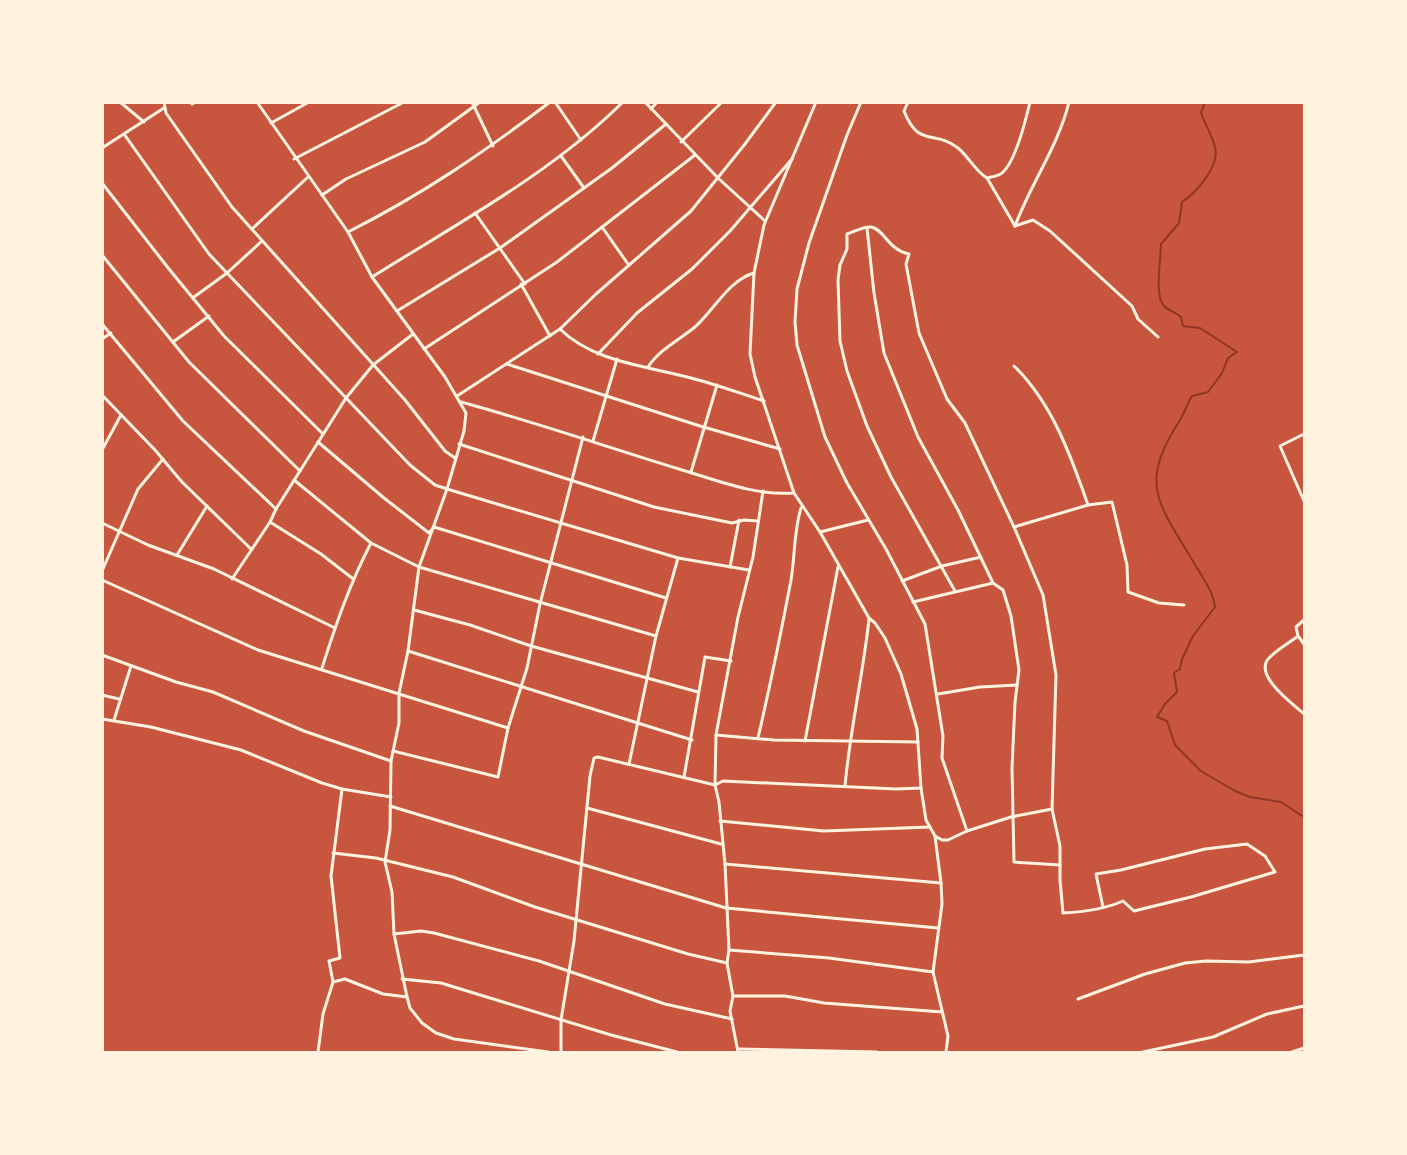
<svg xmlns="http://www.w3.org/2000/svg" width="1407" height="1155" viewBox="0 0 1407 1155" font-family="'Archivo Narrow',sans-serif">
	<rect width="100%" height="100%" fill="#c8553d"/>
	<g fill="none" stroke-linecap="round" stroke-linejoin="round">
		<!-- stream -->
		<path stroke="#8f3625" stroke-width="2" d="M1205,102L1201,113C1205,124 1212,135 1215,147C1220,166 1197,192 1182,202L1179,223L1161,244C1161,260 1154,295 1164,306C1168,310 1176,313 1181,317L1183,326L1200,328L1237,352L1228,358L1222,373L1208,392L1192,396C1187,404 1185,412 1180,420C1138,485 1158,502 1194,563C1202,577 1213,590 1215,607L1193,636L1182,659L1180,669L1174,673L1177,692L1165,704L1157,717L1167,721L1175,745L1201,771L1235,791L1250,797L1281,802L1304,817"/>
		<!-- minor -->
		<g stroke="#fff3e0" stroke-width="3">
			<polyline points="120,102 144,122"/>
			<polyline points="164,102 166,113 232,207 405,400 445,451 455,458"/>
			<polyline points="191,102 192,104 196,102"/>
			<polyline points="257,102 348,232 372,277 445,377 466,413 464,431 447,489 419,567 408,651 399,693 399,723 391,761 390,830 385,862 392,892 394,934 407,997 410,1008 422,1023 436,1033 454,1039 548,1052"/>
			<polyline points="472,102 493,146"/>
			<polyline points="555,102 581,140"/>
			<polyline points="645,102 718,178 765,221"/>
			<polyline points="816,102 764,225 754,273 750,354 755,377 794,493 820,532 869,618 875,623 885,638 901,674 917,729 921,788 926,820 935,836 941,883 942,904 933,972 948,1036 946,1052"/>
			<polyline points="861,102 847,135 809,243 797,289 795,322 797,345 825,437 847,483 886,549 925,624 943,736 942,758 967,831"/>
			<path d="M908,102L904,111C919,149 934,129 958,148C969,157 975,171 987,178L1015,226"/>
			<polyline points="651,109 657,102"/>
			<polyline points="271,123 309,102"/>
			<polyline points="124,134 209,254 227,273 410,465 435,485 447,489 678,558 749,570"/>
			<polyline points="681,142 722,102"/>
			<polyline points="102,148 164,108"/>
			<polyline points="561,156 584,188"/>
			<polyline points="294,159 404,102"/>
			<path d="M987,178C991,177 999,176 1002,173C1016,162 1026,119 1030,102"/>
			<polyline points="102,183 169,269 224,336 323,434"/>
			<polyline points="322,195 346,179 425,142 480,102"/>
			<polyline points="475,213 525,284"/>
			<polyline points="1015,226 1033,220 1050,231 1132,306 1138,319 1158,337"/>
			<path d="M1015,226C1031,183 1058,147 1069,102"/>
			<polyline points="602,227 628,264"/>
			<polyline points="867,228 874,293 884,353 918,437 958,510 993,583 1003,590 1011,616 1019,670 1015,702 1012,768 1014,862 1060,865"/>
			<polyline points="252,229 308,177"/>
			<path d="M348,232C423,194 483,153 550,102"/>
			<polyline points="102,255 189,362 300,471"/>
			<path d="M372,277C458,223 550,174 623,102"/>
			<polyline points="521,284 550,336"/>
			<polyline points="194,297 227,273 262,241"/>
			<polyline points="397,311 500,248 612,168 666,124"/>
			<polyline points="102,324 183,421 276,509"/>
			<path d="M560,329C593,362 647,366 691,378C715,384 739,393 764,401"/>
			<polyline points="102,339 111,333"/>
			<polyline points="173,342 209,316"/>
			<polyline points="424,349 557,262 695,155"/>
			<polyline points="598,354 637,313 692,269 730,231 792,159"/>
			<polyline points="507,364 700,426 780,449"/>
			<path d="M1014,366C1052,403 1071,456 1088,505"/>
			<path d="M648,367C660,349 679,340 695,327C714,310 729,280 754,273"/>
			<polyline points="102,395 155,450 182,482 251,549"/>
			<polyline points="457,396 560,329 596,294 691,211 745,144 776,102"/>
			<path d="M461,402C535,422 607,447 679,469C716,480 755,496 794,493"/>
			<polyline points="1304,434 1280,446 1304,501"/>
			<polyline points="593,441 617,359"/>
			<polyline points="318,442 384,498 429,533 434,527 666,598"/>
			<polyline points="459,444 654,507 732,523 744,520 758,521"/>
			<polyline points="102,450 121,415"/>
			<polyline points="691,472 717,385"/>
			<polyline points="294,480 371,543 419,567 656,636"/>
			<polyline points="270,522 321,554 352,578"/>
			<polyline points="102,523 148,545 214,569 335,628"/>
			<polyline points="1014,527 1088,505 1112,502 1127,565 1128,592 1159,603 1184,605"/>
			<polyline points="820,532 868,520"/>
			<polyline points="177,555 207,506"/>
			<polyline points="730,567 739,520"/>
			<polyline points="102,571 138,489 163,459"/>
			<polyline points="232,579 270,522 276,509 346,398 373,365 413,334"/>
			<polyline points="102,580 258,650 508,728"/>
			<polyline points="902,581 942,566 981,557"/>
			<path d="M955,591L891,477L867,426L847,371L840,341L838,280L840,265L847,249V234C854,232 864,226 871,227C884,229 888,250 909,254L906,264L919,333L947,399L965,423L1014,527L1043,595L1056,675L1052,809L1060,846V880L1063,913C1083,912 1105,909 1123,901L1134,911L1191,897L1275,872L1265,856L1247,844L1205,849L1121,870L1096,874L1103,907"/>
			<polyline points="913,602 993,583"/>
			<polyline points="414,610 470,625 531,646 698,692"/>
			<polyline points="1304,620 1296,627 1298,636 1304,644"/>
			<path d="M1298,636C1289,643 1278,649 1270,657C1251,674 1293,704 1304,714"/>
			<polyline points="408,651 692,740"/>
			<polyline points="102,655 176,682 213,692 304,731 391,761"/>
			<path d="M322,668C336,624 350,583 371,543"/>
			<polyline points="938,694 980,687 1017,685"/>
			<polyline points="102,695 119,699"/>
			<polyline points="102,719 151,727 241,750 322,783 342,789 391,797"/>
			<polyline points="114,720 131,666"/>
			<polyline points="716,735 774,740 918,742"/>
			<path d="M758,738C770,686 781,633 791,580C795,556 794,530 801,508"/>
			<polyline points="805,741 838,567"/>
			<polyline points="393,751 498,777 508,728 527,668 540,604 583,437"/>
			<polyline points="629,764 656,636 678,558"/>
			<polyline points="684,777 705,657 731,661"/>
			<path d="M845,786C850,730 863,675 869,619"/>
			<polyline points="390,806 726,908 938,928"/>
			<polyline points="587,808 721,844"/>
			<polyline points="720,821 824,831 930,827"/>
			<polyline points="935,836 942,840 948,840 967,831 1011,817 1052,809"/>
			<polyline points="333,853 376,858 453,877 535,907 688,954 727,963"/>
			<polyline points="725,864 941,883"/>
			<polyline points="394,934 421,931 434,933 539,961 665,1004 732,1019"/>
			<polyline points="729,950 829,958 933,972"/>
			<polyline points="402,979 441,983 611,1035 677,1052"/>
			<polyline points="333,982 345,979 383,994 407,997"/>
			<polyline points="733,996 785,996 824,1003 942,1012"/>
			<polyline points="1078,999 1145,974 1185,963 1206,961 1249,962 1304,955"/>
			<polyline points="738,1049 877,1052"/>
			<polyline points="318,1052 323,1014 333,982 329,961 340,958 331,876 342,789"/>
			<polyline points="561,1052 561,1020 574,941 590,776 594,758 598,757 715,785 723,781 896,789 921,788"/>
			<polyline points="738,1052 730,1011 733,996 727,963 729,950 725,864 719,802 715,785 716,735 738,617 753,557 763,491"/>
			<polyline points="1143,1052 1213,1037 1267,1014 1304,1006"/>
			<polyline points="1292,1052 1304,1048"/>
		</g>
	</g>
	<!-- border -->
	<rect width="1407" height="1155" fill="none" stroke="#fff3e0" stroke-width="208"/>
</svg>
